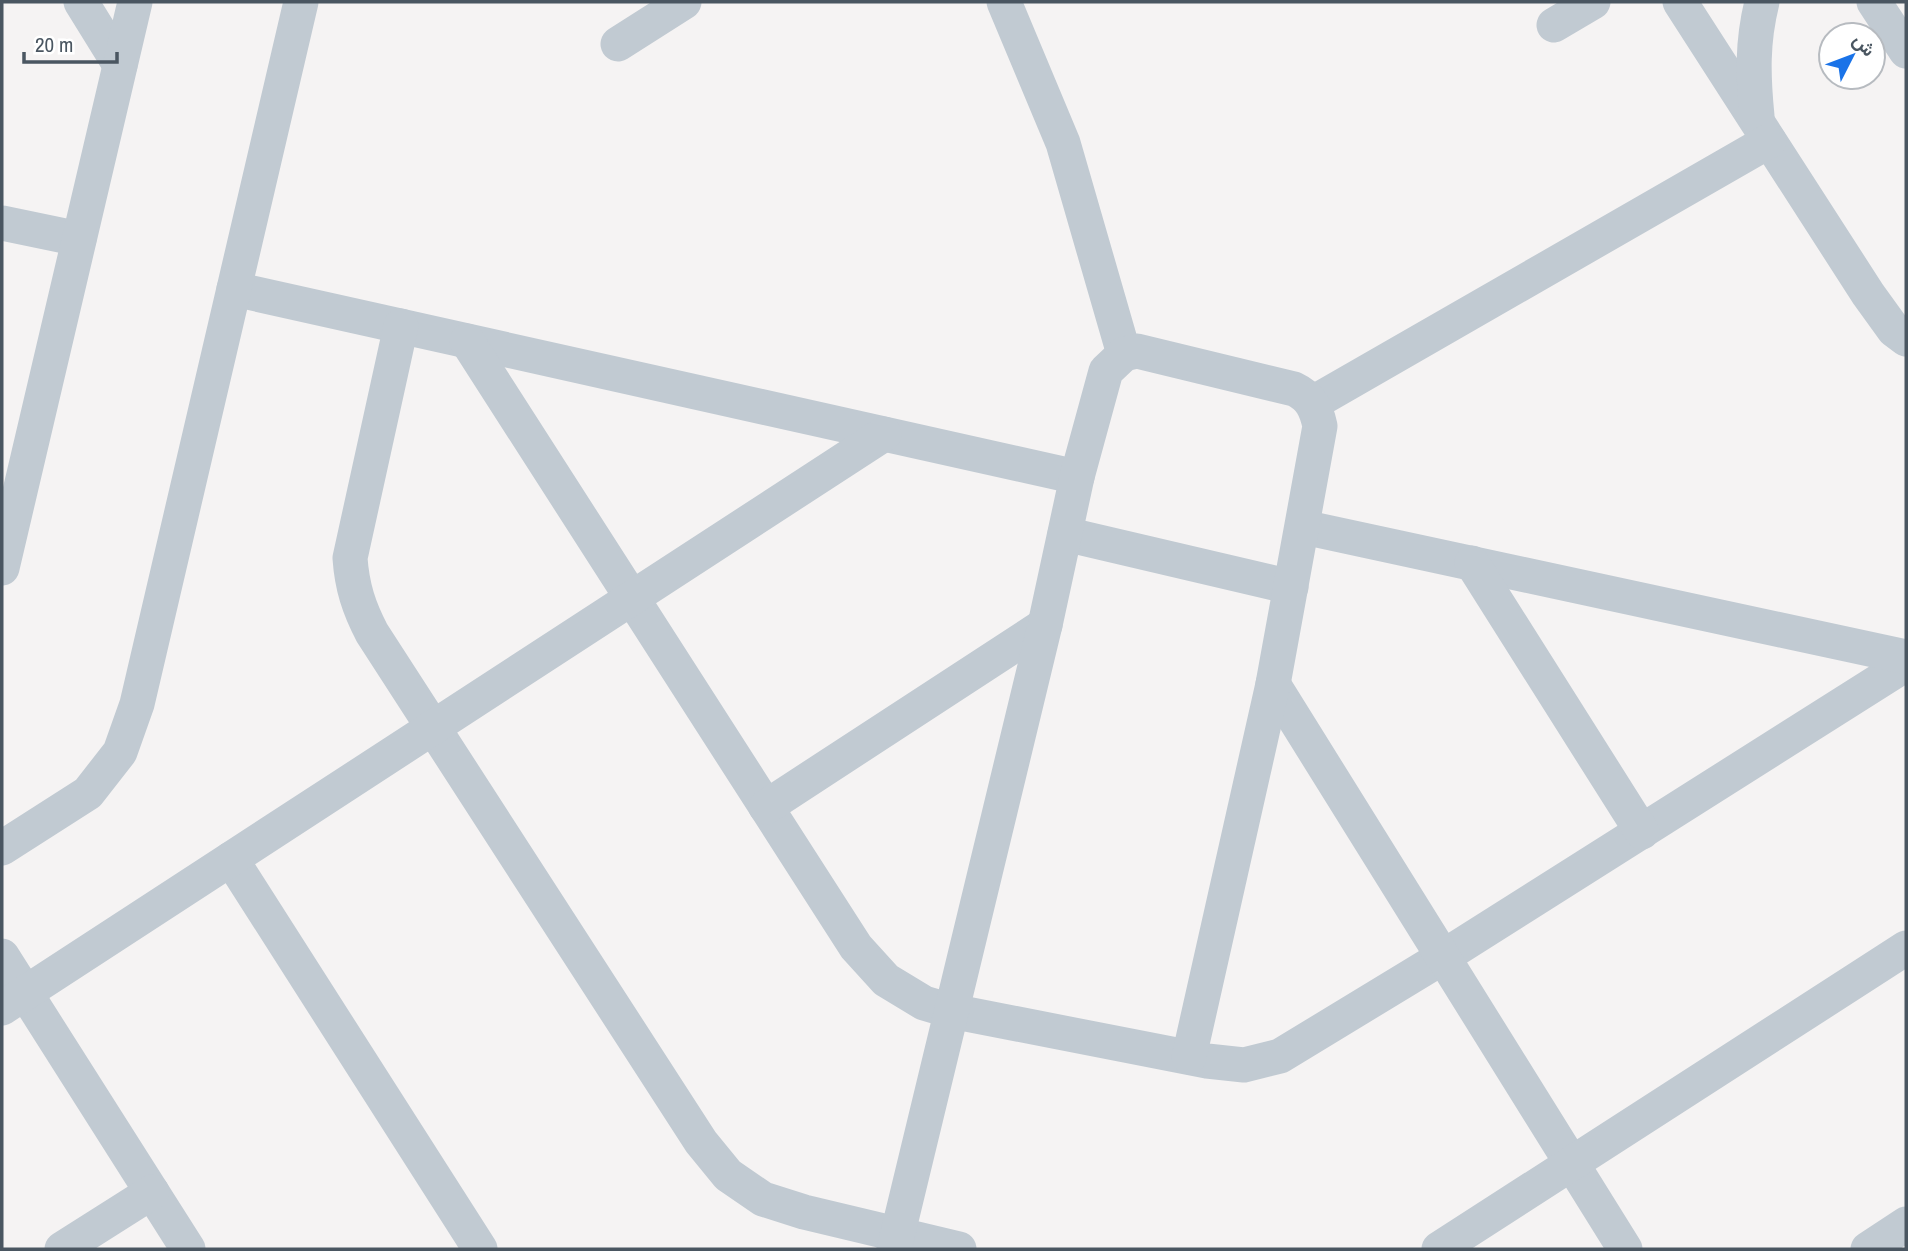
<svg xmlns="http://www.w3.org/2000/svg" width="1908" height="1251" viewBox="0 0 1908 1251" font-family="'Archivo Narrow',Vazirmatn,sans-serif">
	<rect width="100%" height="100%" fill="#f5f3f3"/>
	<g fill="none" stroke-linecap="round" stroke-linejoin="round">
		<!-- street -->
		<g stroke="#c1cad2" stroke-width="35">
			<polyline points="81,2 120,65"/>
			<polyline points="1004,2 1063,143 1124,354"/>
			<polyline points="1680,2 1868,294 1894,330 1906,339"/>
			<polyline points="1874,2 1906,51"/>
			<polyline points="1554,25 1593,2"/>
			<polyline points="618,44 684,2"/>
			<path d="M1757,116C1753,76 1752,42 1762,2"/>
			<polyline points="2,223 79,239"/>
			<polyline points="234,289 1077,477"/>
			<path d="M401,326L350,558C352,587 359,608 372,633L701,1142L728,1175L763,1199L804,1212L959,1249"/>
			<polyline points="467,341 856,947 886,980 924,1003 951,1011 1207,1061 1244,1065 1280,1056 1443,957 1906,664"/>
			<polyline points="1313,403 1769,141"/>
			<polyline points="1303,527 1906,657"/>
			<polyline points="1065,534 1291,587"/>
			<polyline points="1472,563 1642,832"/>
			<polyline points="2,568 135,2"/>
			<polyline points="1273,684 1625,1249"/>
			<polyline points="766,807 1045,625"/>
			<polyline points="2,848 88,793 120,752 137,704 301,2"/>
			<polyline points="231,859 480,1249"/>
			<polyline points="2,956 188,1249"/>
			<polyline points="2,1008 884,434"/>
			<polyline points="62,1249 152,1192"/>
			<path d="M894,1249L1045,625L1077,477L1106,371L1124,354L1137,351L1294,389C1311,397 1316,408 1320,426L1273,684L1189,1057"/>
			<polyline points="1439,1249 1906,948"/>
			<polyline points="1868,1249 1906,1224"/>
		</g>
	</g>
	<!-- border -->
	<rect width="1908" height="1251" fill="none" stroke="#4a5661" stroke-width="7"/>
	<!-- north arrow -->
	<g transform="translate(1852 56) rotate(48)"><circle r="33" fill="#ffffff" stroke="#b7bbc0" stroke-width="2"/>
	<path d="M0-5L12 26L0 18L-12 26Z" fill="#1a73e8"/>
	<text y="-10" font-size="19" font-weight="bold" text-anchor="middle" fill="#4a5661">ش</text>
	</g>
	<!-- scale -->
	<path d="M24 52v10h93v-10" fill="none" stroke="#4a5661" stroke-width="3.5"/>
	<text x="35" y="52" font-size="21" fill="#4a5661" stroke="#ffffff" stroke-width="5" paint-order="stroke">20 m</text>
</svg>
